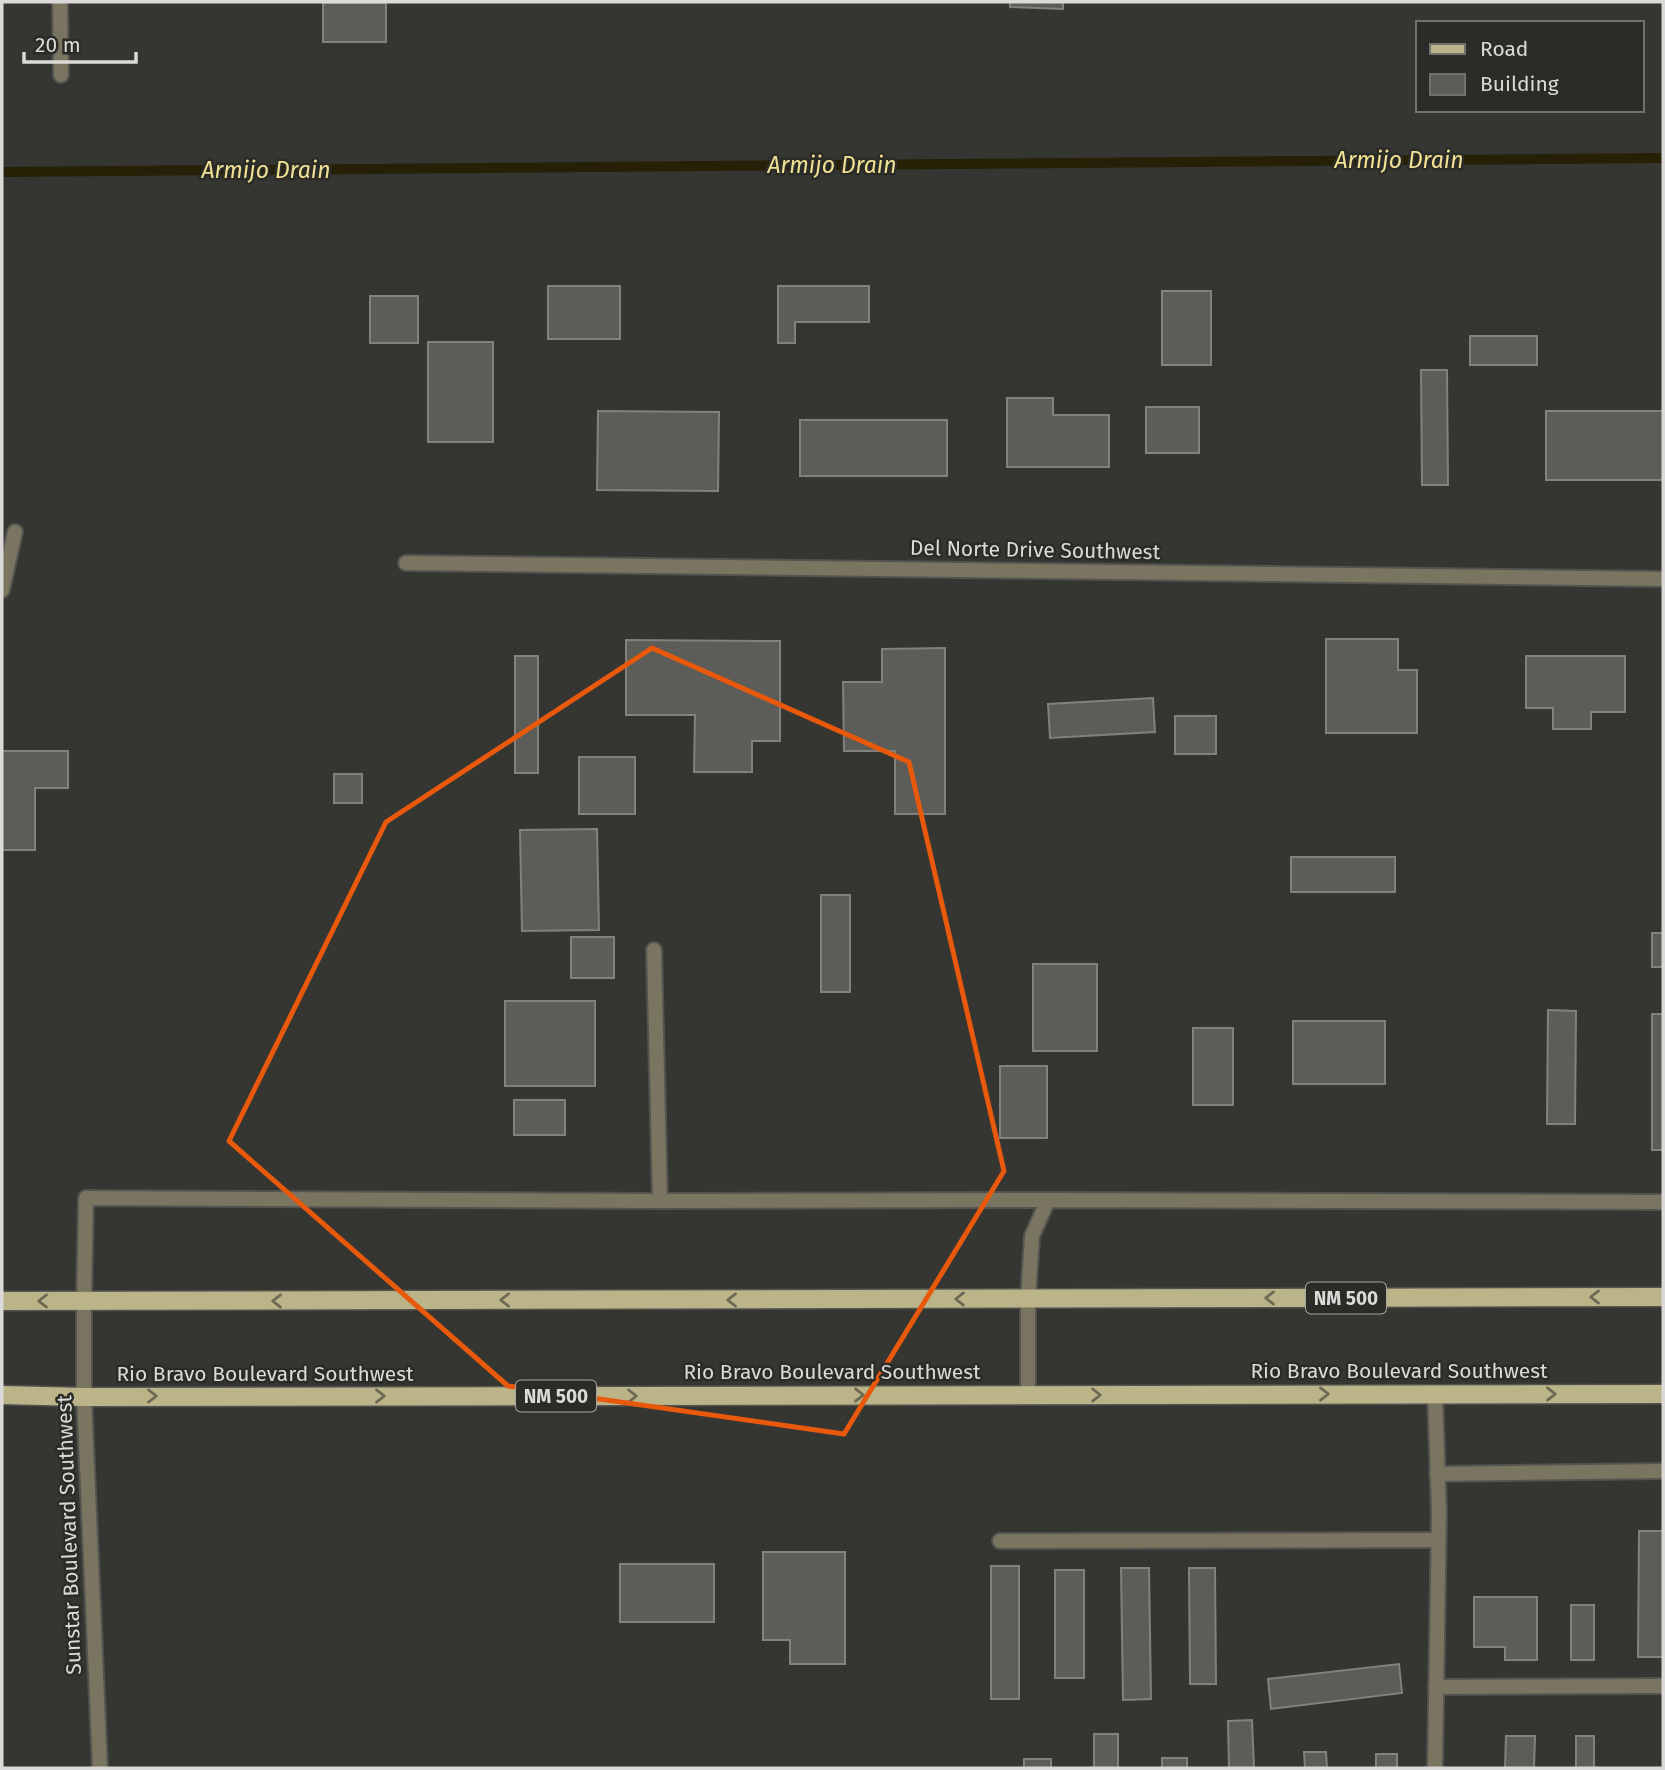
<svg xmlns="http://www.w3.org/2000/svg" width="1665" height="1770" viewBox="0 0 1665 1770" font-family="'Fira Sans',sans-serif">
	<rect width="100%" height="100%" fill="#353532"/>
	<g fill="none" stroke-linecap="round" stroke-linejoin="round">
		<!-- stream -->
		<polyline stroke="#252006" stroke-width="10" points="2,172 1663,158"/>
	</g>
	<!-- building -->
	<g fill="#5c5c58" stroke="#82817e" stroke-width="2">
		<polygon points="1010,2 1063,2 1063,9 1010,7"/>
		<rect x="323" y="3" width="63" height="39"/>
		<rect x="548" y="286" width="72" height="53"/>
		<polygon points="778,286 869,286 869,322 795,322 795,343 778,343"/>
		<rect x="1162" y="291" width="49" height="74"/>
		<rect x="370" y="296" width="48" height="47"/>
		<rect x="1470" y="336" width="67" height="29"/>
		<rect x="428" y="342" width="65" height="100"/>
		<polygon points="1421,370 1447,370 1448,485 1422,485"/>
		<polygon points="1007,398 1053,398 1053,415 1109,415 1109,467 1007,467"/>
		<rect x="1146" y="407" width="53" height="46"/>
		<polygon points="598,411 719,412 718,491 597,490"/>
		<rect x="1546" y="411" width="117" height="69"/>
		<rect x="800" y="420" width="147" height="56"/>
		<polygon points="1326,639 1398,639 1398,670 1417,670 1417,733 1326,733"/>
		<polygon points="626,640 780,641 780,741 752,741 752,772 694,772 695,715 626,715"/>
		<polygon points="945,648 945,814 895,814 895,751 844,751 843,682 882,682 882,649"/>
		<rect x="515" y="656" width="23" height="117"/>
		<polygon points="1526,656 1625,656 1625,712 1591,712 1591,729 1553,729 1553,708 1526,708"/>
		<polygon points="1153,698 1155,732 1050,738 1048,704"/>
		<rect x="1175" y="716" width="41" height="38"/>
		<polygon points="2,751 68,751 68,788 35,788 35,850 2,850"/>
		<rect x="579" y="757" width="56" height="57"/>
		<rect x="334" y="774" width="28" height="29"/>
		<polygon points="597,829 599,930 522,931 520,830"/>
		<rect x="1291" y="857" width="104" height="35"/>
		<rect x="821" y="895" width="29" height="97"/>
		<rect x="1652" y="933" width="11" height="34"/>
		<rect x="571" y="937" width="43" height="41"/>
		<rect x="1033" y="964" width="64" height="87"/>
		<rect x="505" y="1001" width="90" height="85"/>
		<polygon points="1548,1010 1576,1011 1575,1124 1547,1124"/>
		<rect x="1652" y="1014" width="11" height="136"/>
		<rect x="1293" y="1021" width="92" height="63"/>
		<rect x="1193" y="1028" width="40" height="77"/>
		<rect x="1000" y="1066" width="47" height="72"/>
		<rect x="514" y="1100" width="51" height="35"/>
		<polygon points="1639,1531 1663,1531 1663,1657 1638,1657"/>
		<polygon points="763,1552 845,1552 845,1664 790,1664 790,1640 763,1640"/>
		<rect x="620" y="1564" width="94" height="58"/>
		<rect x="991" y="1566" width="28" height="133"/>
		<polygon points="1121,1568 1149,1568 1151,1699 1123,1700"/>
		<polygon points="1189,1568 1215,1568 1216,1684 1190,1684"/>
		<rect x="1055" y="1570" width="29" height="108"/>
		<polygon points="1474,1597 1537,1597 1537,1660 1505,1660 1505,1647 1474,1647"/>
		<rect x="1571" y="1605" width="23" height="55"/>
		<polygon points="1399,1664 1402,1693 1271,1709 1268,1679"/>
		<polygon points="1252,1720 1254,1768 1229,1768 1228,1721"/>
		<rect x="1094" y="1734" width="24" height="34"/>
		<polygon points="1506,1736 1535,1736 1534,1768 1505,1768"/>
		<rect x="1576" y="1736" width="18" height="32"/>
		<polygon points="1304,1752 1326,1752 1327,1768 1305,1768"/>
		<rect x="1376" y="1754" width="21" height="14"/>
		<rect x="1162" y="1758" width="25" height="10"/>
		<rect x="1024" y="1759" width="27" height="9"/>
	</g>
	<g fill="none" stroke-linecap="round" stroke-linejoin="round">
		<!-- service casing -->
		<g stroke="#535350" stroke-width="18">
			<g id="service">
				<polyline points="2,590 15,532"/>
				<polyline points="654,950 660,1201"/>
				<polyline points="84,1301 86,1198 660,1201 1048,1200"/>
				<polyline points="1028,1395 1028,1299 1032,1236 1048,1200 1663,1202"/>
				<polyline points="1437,1474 1663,1471"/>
			</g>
		</g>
		<!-- minor casing -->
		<g stroke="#535350" stroke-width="18">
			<g id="minor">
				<polyline points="60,2 61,75"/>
				<polyline points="406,563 1663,579"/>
				<polyline points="84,1301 84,1397 100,1768"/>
				<polyline points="1000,1541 1438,1540"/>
				<polyline points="1436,1687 1663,1686"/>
				<polyline points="1435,1768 1439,1512 1435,1394"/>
			</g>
		</g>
		<!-- primary casing -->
		<g stroke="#535350" stroke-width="21">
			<g id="primary">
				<polyline points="2,1301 1663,1297"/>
				<polyline points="2,1395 84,1397 1663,1394"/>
			</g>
		</g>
		<!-- service -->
		<use href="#service" stroke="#797560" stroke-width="14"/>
		<!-- minor -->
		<use href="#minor" stroke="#797560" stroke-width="14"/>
		<!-- primary -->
		<use href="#primary" stroke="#bcb489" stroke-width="18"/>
	</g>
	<!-- one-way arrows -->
	<defs><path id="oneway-chevron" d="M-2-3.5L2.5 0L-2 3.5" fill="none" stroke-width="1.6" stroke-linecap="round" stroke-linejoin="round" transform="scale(1.75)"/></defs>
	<g stroke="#6c6954">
		<use href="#oneway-chevron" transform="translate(1595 1297) rotate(180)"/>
		<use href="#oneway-chevron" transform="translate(1270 1298) rotate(180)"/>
		<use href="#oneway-chevron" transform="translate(960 1299) rotate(180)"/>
		<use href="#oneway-chevron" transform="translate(505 1300) rotate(180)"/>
		<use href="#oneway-chevron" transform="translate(732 1300) rotate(180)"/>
		<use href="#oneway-chevron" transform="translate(43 1301) rotate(180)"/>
		<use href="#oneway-chevron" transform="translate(277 1301) rotate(180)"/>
		<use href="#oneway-chevron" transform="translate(1324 1394)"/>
		<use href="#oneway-chevron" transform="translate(1551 1394)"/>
		<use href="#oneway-chevron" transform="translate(859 1395)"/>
		<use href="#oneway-chevron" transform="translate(1096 1395)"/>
		<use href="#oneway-chevron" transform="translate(152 1396)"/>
		<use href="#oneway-chevron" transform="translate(380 1396)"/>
		<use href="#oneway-chevron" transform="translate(632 1396)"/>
	</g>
	<!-- marked area -->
	<path fill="none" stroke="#e8590c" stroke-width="5" stroke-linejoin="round" d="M652,648L909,762L1004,1171L844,1434L508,1386L229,1141L386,822Z"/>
	<g text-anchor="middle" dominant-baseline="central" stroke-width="5" stroke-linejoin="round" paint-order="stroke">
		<!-- shield labels -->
		<g fill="#2b2b28" stroke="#a6a6a3" stroke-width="2">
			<rect x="1306" y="1282.5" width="80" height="31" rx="5"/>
			<rect x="516" y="1380.5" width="80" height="31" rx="5"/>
		</g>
		<g font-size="19" font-weight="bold" fill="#dbdad8">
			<text x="1346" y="1298">NM 500</text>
			<text x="556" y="1396">NM 500</text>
		</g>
		<!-- street labels -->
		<g font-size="21" fill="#dbdad8" stroke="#2b2b28">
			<text transform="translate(1035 550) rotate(1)">Del Norte Drive Southwest</text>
			<text x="1399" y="1371">Rio Bravo Boulevard Southwest</text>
			<text x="832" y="1372">Rio Bravo Boulevard Southwest</text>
			<text x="265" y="1374">Rio Bravo Boulevard Southwest</text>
			<text transform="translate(69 1535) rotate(-92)">Sunstar Boulevard Southwest</text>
		</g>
		<!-- water labels -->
		<g font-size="23" font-style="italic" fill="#f0e193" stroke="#2b2b28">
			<text x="1399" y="160">Armijo Drain</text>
			<text x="832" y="165">Armijo Drain</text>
			<text x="266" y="170">Armijo Drain</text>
		</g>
	</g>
	<!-- border -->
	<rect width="1665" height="1770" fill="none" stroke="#dbdad8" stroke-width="7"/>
	<!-- legend -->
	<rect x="1416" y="21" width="228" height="91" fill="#2b2b28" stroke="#71716e" stroke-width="2"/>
	<rect x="1430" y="44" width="35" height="10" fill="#bcb489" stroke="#71716e" stroke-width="2"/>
	<text x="1480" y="56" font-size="21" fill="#dbdad8">Road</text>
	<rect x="1430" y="74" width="35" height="21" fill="#5c5c58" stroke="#71716e" stroke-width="2"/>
	<text x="1480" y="91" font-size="21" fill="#dbdad8">Building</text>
	<!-- scale -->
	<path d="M24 52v10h112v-10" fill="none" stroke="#dbdad8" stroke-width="3.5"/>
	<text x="35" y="52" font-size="21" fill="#dbdad8" stroke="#2b2b28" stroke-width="5" paint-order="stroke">20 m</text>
</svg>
